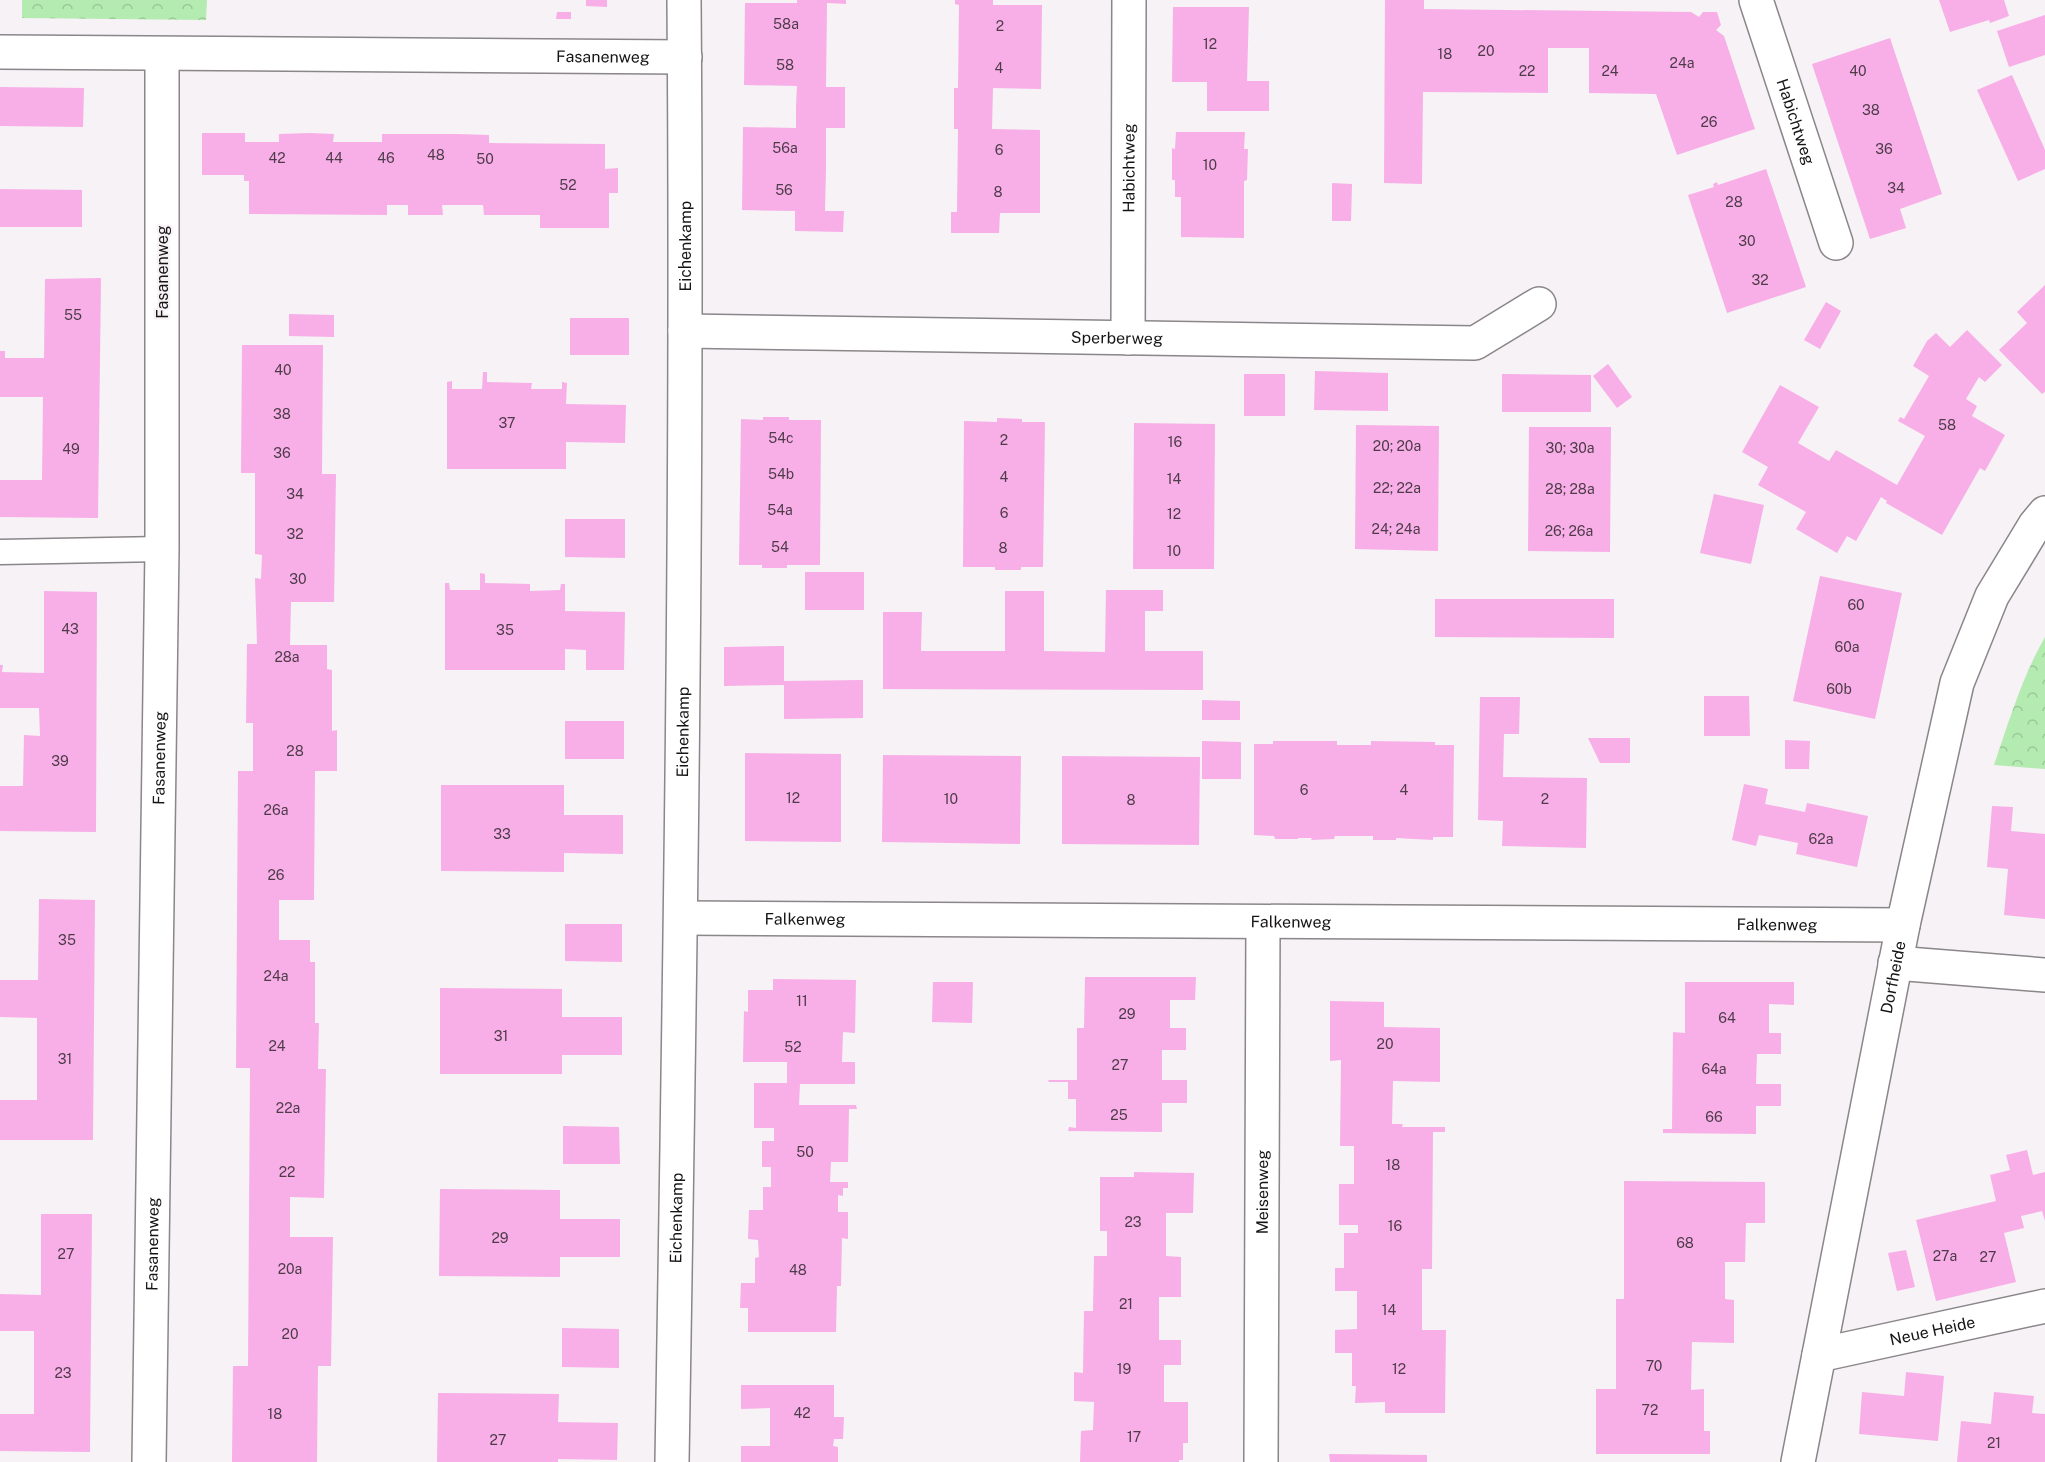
<svg xmlns="http://www.w3.org/2000/svg" width="2045" height="1462" viewBox="0 0 2045 1462" font-family="'Public Sans',sans-serif">
	<defs>
		<pattern id="forest-crowns" width="20" height="18" patternUnits="userSpaceOnUse" patternTransform="scale(1.5)"><rect width="20" height="18" fill="#b3ebb0"/><path d="M2 6a3 3 0 1 1 6 0M12 15a3 3 0 1 1 6 0" fill="none" stroke="#99c996"/></pattern>
	</defs>
	<rect width="100%" height="100%" fill="#f6f2f5"/>
	<!-- forest -->
	<g fill="url(#forest-crowns)">
		<polygon points="22,0 207,0 206,20 22,18"/>
		<path d="M2045,637V769L1994,765C2009,721 2022,677 2045,637Z"/>
	</g>
	<!-- building -->
	<g fill="#f8afe7">
		<polygon points="586,0 607,0 607,7 586,6"/>
		<polygon points="797,0 846,0 846,4 827,3 826,87 845,87 845,128 826,128 826,169 825,211 844,211 843,232 795,231 795,211 742,210 743,127 796,128 796,107 797,86 744,85 745,3 797,3"/>
		<polygon points="955,0 993,0 993,5 1042,5 1041,89 993,88 992,129 1040,130 1040,213 1000,213 999,233 951,233 951,212 957,212 958,129 954,129 954,88 958,88 959,5 955,4"/>
		<polygon points="1385,0 1424,0 1424,9 1691,12 1699,17 1703,12 1717,12 1721,25 1716,30 1724,36 1755,129 1677,155 1656,94 1589,93 1589,48 1548,48 1548,93 1423,92 1422,184 1384,183"/>
		<polygon points="1939,0 2004,0 2009,16 1990,23 1989,20 1950,32"/>
		<polygon points="1173,7 1249,7 1247,81 1269,81 1269,111 1207,111 1207,82 1172,82"/>
		<polygon points="557,12 571,12 571,19 556,19"/>
		<polygon points="2045,15 2045,55 2009,67 1997,31"/>
		<polygon points="1890,38 1942,194 1900,209 1906,228 1870,239 1812,64"/>
		<polygon points="2012,75 2045,150 2045,169 2018,181 1977,90"/>
		<polygon points="0,87 84,88 83,127 0,126"/>
		<polygon points="1176,132 1245,132 1244,149 1248,149 1247,180 1244,181 1244,238 1181,237 1181,197 1175,197 1175,180 1172,180 1172,148 1175,149"/>
		<polygon points="202,133 245,133 245,142 279,142 279,134 310,133 334,134 333,142 382,142 382,134 458,134 489,135 489,143 605,144 605,169 618,168 618,193 609,193 609,228 540,228 540,215 484,215 483,205 442,205 443,215 408,215 408,205 387,205 387,215 249,214 249,181 244,181 244,175 202,175"/>
		<polygon points="1766,169 1806,287 1727,313 1688,195 1714,187 1713,184 1717,182 1718,185"/>
		<polygon points="1332,183 1352,184 1351,221 1332,221"/>
		<polygon points="0,189 82,190 82,227 0,227"/>
		<polygon points="101,278 98,518 0,517 0,480 42,480 43,397 0,397 0,351 5,351 5,358 44,358 45,279"/>
		<polygon points="2045,285 2045,392 2042,394 1999,350 2027,323 2017,312"/>
		<polygon points="1826,302 1841,311 1820,349 1804,340"/>
		<polygon points="289,314 334,315 334,337 289,336"/>
		<rect x="570" y="318" width="59" height="37"/>
		<polygon points="1967,330 2002,365 1985,382 1979,377 1966,399 1977,406 1972,416 2005,435 1985,471 1980,468 1942,535 1886,503 1887,501 1881,497 1856,541 1847,536 1837,553 1796,529 1806,512 1758,485 1768,467 1742,452 1780,385 1819,407 1798,443 1829,461 1836,450 1897,485 1925,436 1898,421 1900,417 1904,419 1929,376 1913,366 1927,341 1936,333 1950,347"/>
		<polygon points="242,345 323,345 322,474 336,474 334,602 291,602 290,645 327,645 327,669 332,670 332,731 337,730 337,771 315,771 314,900 279,900 279,940 310,940 310,962 315,962 315,1023 319,1023 318,1069 326,1069 324,1198 290,1197 290,1237 333,1237 331,1366 318,1366 317,1462 232,1462 233,1366 248,1366 250,1068 236,1068 238,771 253,771 253,723 246,723 247,644 257,644 255,578 261,579 262,555 255,554 255,473 241,473"/>
		<polygon points="1608,364 1632,397 1617,408 1593,376"/>
		<polygon points="1315,371 1388,373 1388,411 1314,410"/>
		<polygon points="483,372 487,372 487,382 532,383 531,389 562,389 562,382 567,383 566,404 626,405 625,443 566,442 566,469 447,469 447,382 452,381 452,389 482,389"/>
		<rect x="1244" y="374" width="41" height="42"/>
		<polygon points="1502,374 1591,375 1591,412 1502,412"/>
		<polygon points="763,417 789,417 789,420 821,420 820,565 787,565 787,568 762,568 762,565 739,565 741,419 763,420"/>
		<polygon points="997,418 1022,419 1022,422 1045,422 1043,567 1021,567 1021,570 995,570 995,567 963,567 964,421 997,422"/>
		<polygon points="1134,423 1215,424 1214,569 1133,569"/>
		<polygon points="1356,425 1439,426 1438,551 1355,549"/>
		<polygon points="1529,427 1611,427 1610,552 1528,551"/>
		<polygon points="1714,494 1764,505 1751,564 1700,553"/>
		<polygon points="565,519 625,519 625,558 565,557"/>
		<rect x="805" y="572" width="59" height="38"/>
		<polygon points="480,573 485,574 485,583 530,584 530,591 560,590 561,584 565,584 565,611 625,612 624,670 586,670 586,650 565,649 565,670 445,670 445,583 449,583 450,590 480,590"/>
		<polygon points="1820,576 1902,593 1875,719 1793,701"/>
		<polygon points="1106,590 1163,590 1163,611 1145,611 1145,651 1203,651 1203,690 883,689 883,612 922,612 921,651 1005,651 1005,591 1044,591 1044,651 1105,652"/>
		<polygon points="44,591 97,592 96,832 0,831 0,786 23,786 24,735 40,736 39,708 0,708 0,665 3,665 2,672 44,673"/>
		<polygon points="1435,599 1614,599 1614,638 1435,637"/>
		<polygon points="784,646 784,681 863,680 863,718 784,719 784,685 724,686 724,647"/>
		<polygon points="1704,696 1749,696 1750,736 1704,736"/>
		<polygon points="1480,697 1520,697 1519,734 1504,734 1503,777 1587,778 1586,848 1502,846 1503,821 1478,820"/>
		<polygon points="1202,700 1240,701 1240,720 1202,720"/>
		<rect x="565" y="721" width="59" height="38"/>
		<polygon points="1588,738 1630,738 1630,763 1600,763"/>
		<polygon points="1785,740 1810,741 1809,769 1785,769"/>
		<polygon points="1202,741 1241,742 1241,779 1202,779"/>
		<polygon points="1273,741 1337,741 1337,745 1371,745 1371,741 1435,742 1435,745 1454,745 1453,837 1433,837 1433,840 1396,838 1396,840 1373,840 1373,836 1335,836 1334,839 1311,840 1312,838 1298,838 1298,839 1275,839 1274,836 1254,835 1254,744 1273,744"/>
		<polygon points="745,753 841,754 841,842 745,841"/>
		<polygon points="883,755 1021,756 1020,844 882,842"/>
		<polygon points="1062,756 1200,757 1199,845 1062,844"/>
		<polygon points="1744,784 1768,789 1765,804 1805,812 1807,803 1868,816 1857,867 1796,854 1798,843 1759,835 1756,846 1732,840"/>
		<polygon points="441,785 564,785 564,815 623,815 623,854 564,853 564,872 441,871"/>
		<polygon points="1992,806 2013,807 2011,831 2045,834 2045,919 2004,915 2008,869 1987,867"/>
		<polygon points="39,899 95,900 93,1140 0,1140 0,1100 37,1100 37,1018 0,1017 0,980 38,980"/>
		<polygon points="565,924 622,924 622,962 565,961"/>
		<polygon points="1085,977 1196,977 1195,1000 1170,1000 1170,1028 1186,1028 1186,1050 1162,1050 1162,1080 1187,1080 1187,1103 1162,1103 1162,1132 1068,1131 1069,1127 1076,1128 1076,1099 1068,1099 1068,1082 1049,1082 1048,1080 1077,1080 1077,1028 1084,1028"/>
		<polygon points="773,979 856,980 855,1033 843,1032 842,1062 855,1062 855,1084 800,1084 799,1105 856,1105 857,1109 849,1109 848,1162 831,1162 830,1182 848,1182 848,1188 843,1188 843,1196 838,1195 838,1212 848,1212 848,1239 842,1238 841,1286 837,1286 836,1332 748,1332 748,1308 740,1308 741,1283 755,1283 755,1258 759,1257 758,1240 748,1239 749,1210 763,1210 763,1187 771,1187 771,1167 762,1167 762,1141 774,1141 774,1128 754,1128 754,1083 787,1083 787,1062 743,1062 744,1011 748,1012 748,990 773,990"/>
		<polygon points="933,982 973,982 972,1023 932,1022"/>
		<polygon points="1685,982 1794,982 1794,1005 1769,1004 1769,1033 1781,1033 1781,1054 1757,1054 1756,1084 1781,1084 1781,1106 1756,1106 1756,1134 1663,1133 1663,1129 1672,1129 1673,1032 1685,1033"/>
		<polygon points="440,988 562,989 562,1017 622,1017 622,1055 562,1055 562,1074 440,1074"/>
		<polygon points="1330,1001 1384,1002 1384,1027 1440,1028 1440,1082 1393,1081 1392,1124 1403,1124 1402,1127 1445,1127 1445,1132 1433,1132 1432,1269 1422,1269 1422,1330 1446,1330 1445,1413 1385,1413 1385,1402 1355,1403 1356,1386 1352,1386 1352,1353 1335,1353 1335,1330 1357,1329 1357,1291 1335,1291 1335,1268 1344,1268 1344,1233 1358,1233 1358,1225 1339,1225 1339,1184 1354,1184 1354,1146 1340,1146 1341,1060 1330,1061"/>
		<polygon points="563,1126 619,1127 620,1164 563,1164"/>
		<polygon points="2027,1150 2033,1175 2045,1172 2045,1221 2042,1211 2021,1216 2024,1228 2004,1233 2016,1282 1936,1301 1916,1220 1996,1201 1990,1175 2010,1170 2006,1155"/>
		<polygon points="1134,1172 1194,1173 1193,1213 1166,1213 1166,1256 1181,1257 1181,1297 1159,1297 1159,1340 1181,1340 1181,1365 1164,1365 1164,1402 1188,1402 1188,1443 1183,1443 1183,1460 1179,1460 1179,1462 1080,1462 1081,1431 1093,1430 1094,1402 1074,1401 1074,1372 1083,1373 1084,1311 1093,1311 1094,1256 1107,1256 1107,1231 1100,1231 1100,1177 1134,1177"/>
		<polygon points="1624,1181 1765,1182 1765,1223 1746,1223 1745,1262 1725,1262 1725,1299 1734,1300 1734,1343 1692,1342 1691,1390 1704,1389 1704,1431 1710,1431 1710,1454 1596,1454 1596,1389 1616,1389 1616,1299 1624,1299"/>
		<polygon points="440,1189 560,1190 560,1219 620,1219 620,1257 560,1257 560,1277 439,1276"/>
		<polygon points="41,1214 92,1214 90,1452 0,1451 0,1414 34,1414 34,1331 0,1331 0,1294 41,1295"/>
		<polygon points="1906,1250 1915,1287 1897,1291 1888,1253"/>
		<polygon points="562,1328 619,1329 619,1368 562,1367"/>
		<polygon points="1906,1372 1944,1376 1938,1441 1859,1434 1862,1392 1904,1396"/>
		<polygon points="741,1385 834,1385 834,1417 844,1417 843,1439 834,1439 833,1446 838,1447 838,1462 741,1462 741,1446 770,1446 770,1408 741,1409"/>
		<polygon points="1994,1392 2034,1396 2032,1413 2045,1414 2045,1462 1957,1462 1961,1421 1991,1424"/>
		<polygon points="438,1393 559,1394 558,1422 618,1423 617,1460 558,1459 558,1462 437,1462"/>
		<polygon points="1329,1454 1427,1455 1427,1462 1330,1462"/>
	</g>
	<g fill="none" stroke-linecap="round" stroke-linejoin="round">
		<!-- lane casing -->
		<g stroke="#8a8689" stroke-width="27">
			<polyline id="lane" points="0,552 162,549"/>
		</g>
		<!-- street casing -->
		<g stroke="#8a8689" stroke-width="36">
			<g id="street">
				<path id="s1" d="M1756,0L1836,243"/>
				<path id="s2" d="M0,52L685,57"/>
				<path id="s3" d="M685,331L1475,343L1539,304"/>
				<path id="s4" d="M1128,338L1129,0"/>
				<path id="s5" d="M681,918L1903,925"/>
				<polyline points="1895,963 2045,975"/>
				<path id="s6" d="M1819,1355L2045,1306"/>
				<path id="s7" d="M149,1462L162,549V54"/>
				<path id="s8" d="M672,1462C680,975 688,487 684,0"/>
				<path id="s9" d="M1261,1462L1263,922"/>
				<path id="s10" d="M1798,1462L1903,925L1957,683L1992,596L2035,525L2045,513"/>
			</g>
		</g>
		<!-- lane -->
		<use href="#lane" stroke="#fff" stroke-width="24"/>
		<!-- street -->
		<use href="#street" stroke="#fff" stroke-width="33"/>
	</g>
	<g text-anchor="middle" dominant-baseline="central" stroke-width="4.5" stroke-linejoin="round" paint-order="stroke">
		<!-- number labels -->
		<g font-size="14" fill="#4e3b4a">
			<text x="786" y="24">58a</text>
			<text x="1000" y="26">2</text>
			<text x="1210" y="44">12</text>
			<text x="1486" y="51">20</text>
			<text x="1445" y="54">18</text>
			<text x="1682" y="63">24a</text>
			<text x="785" y="65">58</text>
			<text x="999" y="68">4</text>
			<text x="1527" y="71">22</text>
			<text x="1610" y="71">24</text>
			<text x="1858" y="71">40</text>
			<text x="1871" y="110">38</text>
			<text x="1709" y="122">26</text>
			<text x="785" y="148">56a</text>
			<text x="1884" y="149">36</text>
			<text x="999" y="150">6</text>
			<text x="436" y="155">48</text>
			<text x="277" y="158">42</text>
			<text x="334" y="158">44</text>
			<text x="386" y="158">46</text>
			<text x="485" y="159">50</text>
			<text x="1210" y="165">10</text>
			<text x="568" y="185">52</text>
			<text x="1896" y="188">34</text>
			<text x="784" y="190">56</text>
			<text x="998" y="192">8</text>
			<text x="1734" y="202">28</text>
			<text x="1747" y="241">30</text>
			<text x="1760" y="280">32</text>
			<text x="73" y="315">55</text>
			<text x="283" y="370">40</text>
			<text x="282" y="414">38</text>
			<text x="507" y="423">37</text>
			<text x="1947" y="425">58</text>
			<text x="781" y="438">54c</text>
			<text x="1004" y="440">2</text>
			<text x="1175" y="442">16</text>
			<text x="1397" y="446">20; 20a</text>
			<text x="1570" y="448">30; 30a</text>
			<text x="71" y="449">49</text>
			<text x="282" y="453">36</text>
			<text x="781" y="474">54b</text>
			<text x="1004" y="477">4</text>
			<text x="1174" y="479">14</text>
			<text x="1397" y="488">22; 22a</text>
			<text x="1570" y="489">28; 28a</text>
			<text x="295" y="494">34</text>
			<text x="780" y="510">54a</text>
			<text x="1004" y="513">6</text>
			<text x="1174" y="514">12</text>
			<text x="1396" y="529">24; 24a</text>
			<text x="1569" y="531">26; 26a</text>
			<text x="295" y="534">32</text>
			<text x="780" y="547">54</text>
			<text x="1003" y="548">8</text>
			<text x="1174" y="551">10</text>
			<text x="298" y="579">30</text>
			<text x="1856" y="605">60</text>
			<text x="70" y="629">43</text>
			<text x="505" y="630">35</text>
			<text x="1847" y="647">60a</text>
			<text x="287" y="657">28a</text>
			<text x="1839" y="689">60b</text>
			<text x="295" y="751">28</text>
			<text x="60" y="761">39</text>
			<text x="1304" y="790">6</text>
			<text x="1404" y="790">4</text>
			<text x="793" y="798">12</text>
			<text x="951" y="799">10</text>
			<text x="1545" y="799">2</text>
			<text x="1131" y="800">8</text>
			<text x="276" y="810">26a</text>
			<text x="502" y="834">33</text>
			<text x="1821" y="839">62a</text>
			<text x="276" y="875">26</text>
			<text x="67" y="940">35</text>
			<text x="276" y="976">24a</text>
			<text x="802" y="1001">11</text>
			<text x="1127" y="1014">29</text>
			<text x="1727" y="1018">64</text>
			<text x="501" y="1036">31</text>
			<text x="1385" y="1044">20</text>
			<text x="277" y="1046">24</text>
			<text x="793" y="1047">52</text>
			<text x="65" y="1059">31</text>
			<text x="1120" y="1065">27</text>
			<text x="1714" y="1069">64a</text>
			<text x="288" y="1108">22a</text>
			<text x="1119" y="1115">25</text>
			<text x="1714" y="1117">66</text>
			<text x="805" y="1152">50</text>
			<text x="1393" y="1165">18</text>
			<text x="287" y="1172">22</text>
			<text x="1133" y="1222">23</text>
			<text x="1395" y="1226">16</text>
			<text x="500" y="1238">29</text>
			<text x="1685" y="1243">68</text>
			<text x="66" y="1254">27</text>
			<text x="1945" y="1256">27a</text>
			<text x="1988" y="1257">27</text>
			<text x="290" y="1269">20a</text>
			<text x="798" y="1270">48</text>
			<text x="1126" y="1304">21</text>
			<text x="1389" y="1310">14</text>
			<text x="290" y="1334">20</text>
			<text x="1654" y="1366">70</text>
			<text x="1124" y="1369">19</text>
			<text x="1399" y="1369">12</text>
			<text x="63" y="1373">23</text>
			<text x="1650" y="1410">72</text>
			<text x="802" y="1413">42</text>
			<text x="275" y="1414">18</text>
			<text x="1134" y="1437">17</text>
			<text x="498" y="1440">27</text>
			<text x="1994" y="1443">21</text>
		</g>
		<!-- street labels -->
		<g font-size="16" fill="#161415" stroke="#f6f2f5">
			<text stroke="none"><textPath href="#s2" startOffset="603">Fasanenweg</textPath></text>
			<text stroke="none"><textPath href="#s1" startOffset="128">Habichtweg</textPath></text>
			<text stroke="none"><textPath href="#s4" startOffset="170">Habichtweg</textPath></text>
			<text stroke="none"><textPath href="#s8" startOffset="1216">Eichenkamp</textPath></text>
			<text transform="translate(162 272) rotate(-90)">Fasanenweg</text>
			<text stroke="none"><textPath href="#s3" startOffset="432">Sperberweg</textPath></text>
			<text stroke="none"><textPath href="#s8" startOffset="730">Eichenkamp</textPath></text>
			<text stroke="none"><textPath href="#s7" startOffset="704">Fasanenweg</textPath></text>
			<text stroke="none"><textPath href="#s5" startOffset="124">Falkenweg</textPath></text>
			<text stroke="none"><textPath href="#s5" startOffset="610">Falkenweg</textPath></text>
			<text stroke="none"><textPath href="#s5" startOffset="1096">Falkenweg</textPath></text>
			<text stroke="none"><textPath href="#s10" startOffset="494">Dorfheide</textPath></text>
			<text stroke="none"><textPath href="#s9" startOffset="270">Meisenweg</textPath></text>
			<text stroke="none"><textPath href="#s8" startOffset="244">Eichenkamp</textPath></text>
			<text stroke="none"><textPath href="#s7" startOffset="218">Fasanenweg</textPath></text>
			<text stroke="none"><textPath href="#s6" startOffset="116">Neue Heide</textPath></text>
		</g>
	</g>
</svg>
